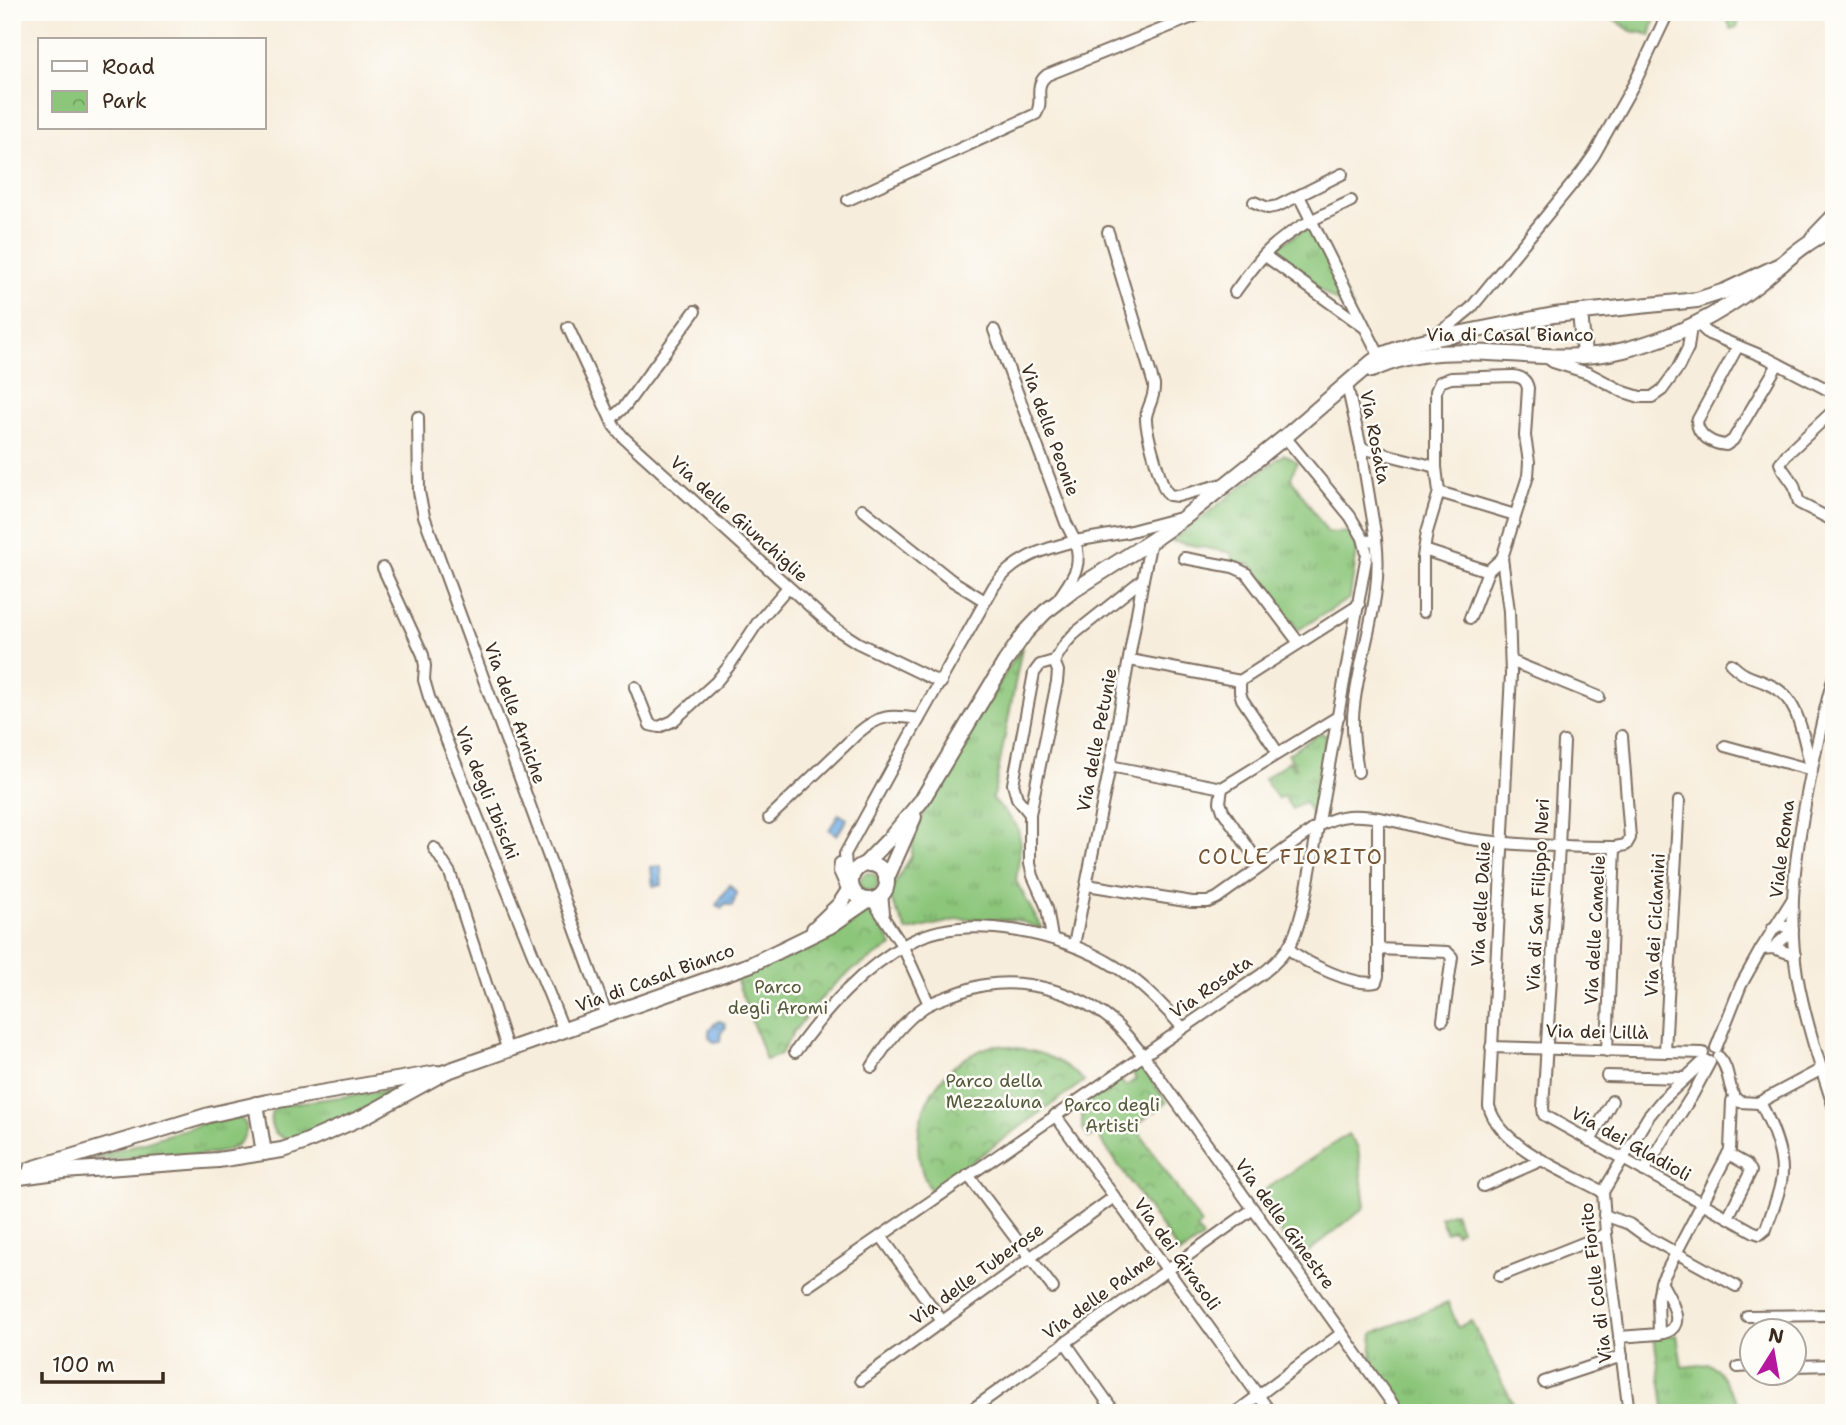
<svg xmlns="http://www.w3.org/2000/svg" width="1846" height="1425" viewBox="0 0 1846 1425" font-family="'Shantell Sans',sans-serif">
	<defs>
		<pattern id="grass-tufts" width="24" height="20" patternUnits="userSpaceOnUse" patternTransform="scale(1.75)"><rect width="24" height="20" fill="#8cc67a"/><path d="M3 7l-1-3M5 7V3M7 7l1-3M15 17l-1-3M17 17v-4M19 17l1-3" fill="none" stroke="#74a163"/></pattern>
		<pattern id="park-crowns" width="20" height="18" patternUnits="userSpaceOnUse" patternTransform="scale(1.75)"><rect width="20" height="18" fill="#8cc67a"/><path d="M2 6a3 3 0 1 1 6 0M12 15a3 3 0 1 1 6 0" fill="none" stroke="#74a163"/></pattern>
		<pattern id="water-waves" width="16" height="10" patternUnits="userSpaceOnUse" patternTransform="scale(1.75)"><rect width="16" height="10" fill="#71aae0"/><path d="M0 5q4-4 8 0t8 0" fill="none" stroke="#5e8bb5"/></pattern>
	</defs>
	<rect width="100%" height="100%" fill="#fdfcf7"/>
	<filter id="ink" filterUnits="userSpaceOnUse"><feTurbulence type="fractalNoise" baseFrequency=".0143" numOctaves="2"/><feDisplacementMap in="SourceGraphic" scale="14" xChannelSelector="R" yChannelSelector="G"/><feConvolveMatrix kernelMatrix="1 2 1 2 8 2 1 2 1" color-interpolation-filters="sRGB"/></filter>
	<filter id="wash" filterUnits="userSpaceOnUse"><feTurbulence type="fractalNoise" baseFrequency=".00686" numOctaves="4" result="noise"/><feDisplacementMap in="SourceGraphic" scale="28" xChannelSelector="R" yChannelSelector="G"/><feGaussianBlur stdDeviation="1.57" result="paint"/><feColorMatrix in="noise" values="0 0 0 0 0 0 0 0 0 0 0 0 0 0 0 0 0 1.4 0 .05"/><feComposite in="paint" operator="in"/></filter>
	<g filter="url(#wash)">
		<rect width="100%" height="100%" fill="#f7eddc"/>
		<!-- grass -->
		<g fill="url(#grass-tufts)" stroke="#64784c" stroke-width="2">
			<polygon points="1604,12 1651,12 1654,21 1650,36 1644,33 1631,31"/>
			<polygon points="1724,12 1742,12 1737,27 1731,29"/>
			<polygon points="1309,226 1353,308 1351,312 1272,255 1273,250"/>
			<polygon points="1284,454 1297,462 1291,478 1328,533 1349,532 1354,540 1357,550 1350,598 1298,630 1252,565 1231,561 1232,553 1171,541"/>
			<polygon points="1022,647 993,799 1017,826 1021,843 1016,881 1042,929 1017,920 961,919 907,931 888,894 911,857 914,836 929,802 985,705"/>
			<polygon points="1320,733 1326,735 1312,814 1304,802 1292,809 1283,796 1278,799 1264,779 1289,761 1294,769 1296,768 1288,754"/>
			<circle cx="869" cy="882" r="9"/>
			<path d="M392,1090L391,1095L379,1103C362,1110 345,1118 327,1126C319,1129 310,1134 301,1137C282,1143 266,1132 272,1111L281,1105Z"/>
			<path d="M227,1116C259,1117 247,1145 224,1151C207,1156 188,1155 170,1156C142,1157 114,1158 87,1160Z"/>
			<polygon points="1454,1212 1461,1230 1455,1233 1453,1229 1446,1232 1440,1217"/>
			<polygon points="1448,1303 1458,1327 1471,1321 1518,1413 1409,1413 1371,1359 1373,1333"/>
			<polygon points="1677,1335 1682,1367 1709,1364 1717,1369 1745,1413 1665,1413 1654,1337"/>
		</g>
		<!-- park -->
		<g fill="url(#park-crowns)" stroke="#64784c" stroke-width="2">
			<polygon points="873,908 892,946 851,971 834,985 815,1005 793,1033 780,1055 766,1060 736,978 790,957 817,944"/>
			<path d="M995,1045C1031,1049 1057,1054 1084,1081L931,1191C928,1185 924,1178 922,1171C907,1113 939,1062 995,1045Z"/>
			<polygon points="1141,1066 1167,1102 1135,1126 1201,1224 1197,1229 1203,1238 1180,1254 1096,1133 1089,1138 1082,1128 1082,1106 1120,1080 1126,1086 1136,1079 1132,1072"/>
		</g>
		<!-- pitch -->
		<polygon fill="#8cc67a" stroke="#64784c" stroke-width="2" points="1348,1134 1358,1148 1365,1207 1298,1260 1256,1196"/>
		<!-- water -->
		<g fill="url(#water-waves)" stroke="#566a7f" stroke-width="2">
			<polygon points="839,814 847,819 837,835 829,830"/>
			<polygon points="661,866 662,885 653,886 651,867"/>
			<polygon points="730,885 737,894 732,906 725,904 722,909 716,905"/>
			<polygon points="719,1021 725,1023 726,1027 721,1033 720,1041 714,1042 709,1038 709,1030 715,1023"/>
		</g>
	</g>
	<g filter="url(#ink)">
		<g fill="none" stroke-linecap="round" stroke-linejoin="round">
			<!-- minor casing -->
			<g stroke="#7d6e60" stroke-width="14">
				<g id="minor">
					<polyline points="1299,196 1380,357"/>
					<path d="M848,200L1036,114C1045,100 1032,87 1047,75L1205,12"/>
					<polyline points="1254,202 1268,208 1278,206 1342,174"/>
					<path d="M1108,232L1154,385C1155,398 1148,405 1146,417C1145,430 1159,474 1164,488L1169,495L1178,496L1223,484"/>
					<polyline points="1811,237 1834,213"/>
					<polyline points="1264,255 1364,327"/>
					<path d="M1235,292C1246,277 1257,261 1270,249C1293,227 1323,215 1351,201"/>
					<polyline points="1697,323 1709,334 1767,358 1834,393"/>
					<polyline points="568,327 614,426 624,438 833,627 858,643 941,683"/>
					<polyline points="1433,336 1454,322 1471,308 1582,172 1594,155 1636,80 1665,19 1656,12"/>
					<path d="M1738,346L1697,421C1697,436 1713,444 1726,445L1733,440L1778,364"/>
					<polyline points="1546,357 1553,362 1588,373 1624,392 1640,397 1652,397 1662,390 1678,368 1688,348 1691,326"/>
					<polyline points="1347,385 1361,448 1376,539"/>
					<polyline points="1834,410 1787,454 1780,463 1782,468 1794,485 1799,503 1834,521"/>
					<polyline points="418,417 419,492 424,516 607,1016"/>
					<polyline points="611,419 625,406 695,311"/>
					<polyline points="1361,448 1436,467 1439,492 1515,515"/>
					<path d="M1436,467V391L1440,382L1451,378L1513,376C1521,377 1526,379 1528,388L1525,436L1529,462L1528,476L1502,558L1488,571L1470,618"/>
					<polyline points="862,509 951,580 985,601"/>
					<polyline points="1424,550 1488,571"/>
					<polyline points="1184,558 1233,567 1246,573 1299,643"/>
					<path d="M1502,558L1509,611L1511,674L1489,1106C1499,1147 1569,1173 1603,1192"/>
					<polyline points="383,568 423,655 425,666 424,680 429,697 564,1031"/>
					<path d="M1059,598C1073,577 1083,567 1075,541L1127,532L1176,519"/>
					<polyline points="1423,612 1423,557 1427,532 1439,492"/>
					<polyline points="1130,660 1240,681 1359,605"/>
					<polyline points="1511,661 1599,697"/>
					<path d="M1731,664C1748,680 1752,676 1770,685C1800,698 1803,739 1811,767"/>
					<path d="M1834,676C1824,710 1817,744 1810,779C1797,844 1786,909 1797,975C1805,1020 1820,1065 1834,1108"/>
					<polyline points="1240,681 1240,692 1242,699 1278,753"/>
					<polyline points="635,687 650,725 659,727 673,721 716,682 729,666 758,622 788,587"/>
					<path d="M1564,742L1559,847L1543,1108L1544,1115L1754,1232L1760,1234L1766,1229C1771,1214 1778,1198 1781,1182C1786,1158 1771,1123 1760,1102"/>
					<polyline points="1725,746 1812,770"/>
					<polyline points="1110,766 1222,788 1339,716"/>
					<path d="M1358,772C1355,750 1351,728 1354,706C1360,650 1384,597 1376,539L1365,542"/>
					<polyline points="1222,788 1220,802 1223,811 1261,866"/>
					<polyline points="1030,814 1017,798 1013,784 1034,673 1040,665 1054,661 1065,644 1074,634 1143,579"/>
					<path d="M769,818L858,733C880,714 891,715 919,719"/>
					<polyline points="434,848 450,873 508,1051"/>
					<polyline points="840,863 839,871 848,891"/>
					<path d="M851,879L846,867L845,854L919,719L994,586C1014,558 1043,549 1075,541L1066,523L994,330"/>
					<path d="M1087,885L1192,902H1208L1217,898L1318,826C1327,821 1337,817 1348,816C1384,813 1433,834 1470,839C1518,846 1567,847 1615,847"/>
					<polyline points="882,894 884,913"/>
					<polyline points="872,900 903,947 929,1004"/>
					<polyline points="1792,900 1761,949 1773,948 1795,955"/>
					<polyline points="1052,938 1047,908 1033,876 1030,864 1030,814 1057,682 1058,671 1054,661"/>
					<polyline points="1074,945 1110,766 1143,579 1151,541"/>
					<polyline points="1773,948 1793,930 1782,925 1773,928"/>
					<path d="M1289,949C1305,963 1355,987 1376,982L1378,976V819"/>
					<polyline points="1378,949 1447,952 1452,957 1443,1020"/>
					<polyline points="1491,1047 1703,1053"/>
					<polyline points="1716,1048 1741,985 1761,949"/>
					<polyline points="1607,1051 1615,847 1626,845 1630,838 1622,736"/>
					<polyline points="1665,1051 1679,801"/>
					<path d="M795,1052C827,1008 862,968 910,942C967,911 1065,934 1116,967C1142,983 1163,1005 1183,1028"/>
					<path d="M872,1067C886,1044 902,1022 924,1007C932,1002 941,999 949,996C961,992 972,987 985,985C1027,978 1078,993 1111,1020C1123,1030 1133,1043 1143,1055L1399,1413"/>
					<polyline points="1607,1076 1685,1078"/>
					<polyline points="1735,1098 1740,1102 1758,1103 1822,1069"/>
					<polyline points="1055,1115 1271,1413"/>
					<polyline points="1590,1141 1612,1101"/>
					<polyline points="1728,1154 1746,1164 1751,1171 1728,1217"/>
					<polyline points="1644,1171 1693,1094 1710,1062"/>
					<polyline points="968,1175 1053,1288"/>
					<polyline points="1483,1186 1542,1160"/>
					<polyline points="1604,1215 1629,1224 1644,1235 1736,1286"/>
					<polyline points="881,1236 942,1321"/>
					<polyline points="1500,1276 1606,1234"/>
					<path d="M1661,1282C1669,1297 1692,1330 1659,1334L1658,1299L1661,1282L1730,1150L1732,1101L1735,1098C1727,1085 1730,1068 1719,1057"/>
					<path d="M808,1286L1262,974C1292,951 1297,934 1305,899L1367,554L1363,538L1350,516L1285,437"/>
					<polyline points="1747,1316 1834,1315"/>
					<polyline points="1619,1337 1659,1334"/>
					<polyline points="1065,1342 1115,1413"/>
					<polyline points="1794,1366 1834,1365"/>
					<polyline points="1738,1367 1752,1366"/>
					<polyline points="861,1380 1114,1197"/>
					<polyline points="1544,1382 1622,1356"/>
					<polyline points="967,1413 1253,1209"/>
					<polyline points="1235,1413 1342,1333"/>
					<polyline points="1629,1413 1606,1234 1603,1192 1648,1117 1662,1100 1705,1060"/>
				</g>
			</g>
			<!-- major casing -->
			<g stroke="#7d6e60" stroke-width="18">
				<g id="major">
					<polyline points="1580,312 1584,355"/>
					<path d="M1372,370C1453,331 1541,371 1624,350C1672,338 1718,316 1757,285C1782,265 1803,242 1834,229"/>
					<polyline points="865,864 892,836 922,800 1005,662 1025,633 1045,612 1071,592 1151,541 1185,517 1285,437 1372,362 1384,354 1417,342 1554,315 1697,300 1725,291 1782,264"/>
					<circle cx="869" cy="882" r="18"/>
					<polyline points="886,880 914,817"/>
					<polyline points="814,929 840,904 851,887"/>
					<polyline points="256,1104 264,1153"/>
					<polyline points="31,1169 209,1115 267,1102 437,1073"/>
					<polyline points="12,1178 64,1171 218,1160 282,1150 303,1143 363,1117 445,1072 752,964 830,926 868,900"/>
				</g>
			</g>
			<!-- minor -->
			<use href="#minor" stroke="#fff" stroke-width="10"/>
			<!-- major -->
			<use href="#major" stroke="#fff" stroke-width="14"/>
		</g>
	</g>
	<g text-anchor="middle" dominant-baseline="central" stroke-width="5" stroke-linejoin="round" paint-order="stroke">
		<!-- street labels -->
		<g font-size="18" fill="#3b2a1e" stroke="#fdfcf7">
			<text x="1510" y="335">Via di Casal Bianco</text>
			<text transform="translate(1050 430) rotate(70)">Via delle Peonie</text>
			<text transform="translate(1375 437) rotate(79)">Via Rosata</text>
			<text transform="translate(739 519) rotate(42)">Via delle Giunchiglie</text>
			<text transform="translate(515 713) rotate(70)">Via delle Arniche</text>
			<text transform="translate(1097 740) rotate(-79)">Via delle Petunie</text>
			<text transform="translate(487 793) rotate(68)">Via degli Ibischi</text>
			<text transform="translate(1782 849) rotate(-83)">Viale Roma</text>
			<text transform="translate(1538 895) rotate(-87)">Via di San Filippo Neri</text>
			<text transform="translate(1481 904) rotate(-87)">Via delle Dalie</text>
			<text transform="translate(1655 925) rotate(-87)">Via dei Ciclamini</text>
			<text transform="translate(1595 930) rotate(-87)">Via delle Camelie</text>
			<text transform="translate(655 978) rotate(-20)">Via di Casal Bianco</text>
			<text transform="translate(1211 987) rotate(-35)">Via Rosata</text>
			<text transform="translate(1597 1032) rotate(1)">Via dei Lillà</text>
			<text transform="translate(1631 1144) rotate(29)">Via dei Gladioli</text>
			<text transform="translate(1285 1224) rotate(54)">Via delle Ginestre</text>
			<text transform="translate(1177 1254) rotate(54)">Via dei Girasoli</text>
			<text transform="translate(977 1274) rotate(-36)">Via delle Tuberose</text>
			<text transform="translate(1596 1283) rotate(-97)">Via di Colle Fiorito</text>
			<text transform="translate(1099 1296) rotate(-36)">Via delle Palme</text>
		</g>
		<!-- park labels -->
		<g font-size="18" fill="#53593a" stroke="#fdfcf7">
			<text x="778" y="987">Parco<tspan x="778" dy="21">degli Aromi</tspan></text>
			<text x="994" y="1081">Parco della<tspan x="994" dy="21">Mezzaluna</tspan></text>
			<text x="1112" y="1105">Parco degli<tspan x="1112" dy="21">Artisti</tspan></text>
		</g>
		<!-- quarter labels -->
		<g font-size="21" letter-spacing="2" fill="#755536" stroke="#fdfcf7">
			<text x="1291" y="857">COLLE FIORITO</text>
		</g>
	</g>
	<!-- margin -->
	<rect width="1846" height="1425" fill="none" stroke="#fdfcf7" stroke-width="42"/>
	<!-- legend -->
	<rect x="38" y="38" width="228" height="91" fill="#fdfcf7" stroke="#afa8a0" stroke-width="2"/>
	<rect x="52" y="61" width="35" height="10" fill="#ffffff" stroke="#afa8a0" stroke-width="2"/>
	<text x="102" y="74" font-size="21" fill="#3b2a1e">Road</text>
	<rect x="52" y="91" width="35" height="21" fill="url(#park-crowns)" stroke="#afa8a0" stroke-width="2"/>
	<text x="102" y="108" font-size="21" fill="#3b2a1e">Park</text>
	<!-- north arrow -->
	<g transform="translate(1773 1352) rotate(11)"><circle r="33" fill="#fdfcf7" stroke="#afa8a0" stroke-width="2"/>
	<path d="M0-5L12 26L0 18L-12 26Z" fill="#b5179e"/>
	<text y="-10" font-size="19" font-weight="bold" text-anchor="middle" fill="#3b2a1e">N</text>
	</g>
	<!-- scale -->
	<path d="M42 1372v10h121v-10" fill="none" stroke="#3b2a1e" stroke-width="3.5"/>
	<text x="52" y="1372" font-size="21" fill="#3b2a1e" stroke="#fdfcf7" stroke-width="5" paint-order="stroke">100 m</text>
</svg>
